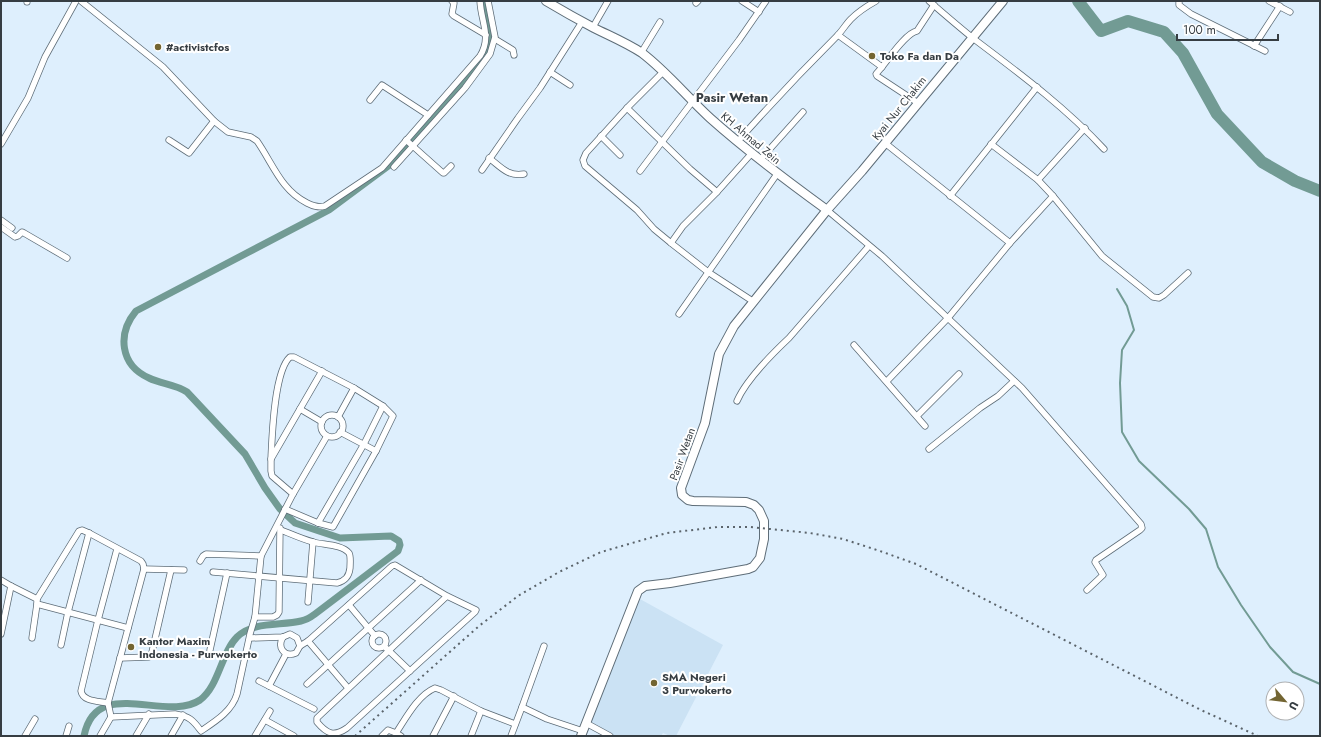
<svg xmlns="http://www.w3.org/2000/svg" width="1321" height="737" viewBox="0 0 1321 737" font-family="Jost,sans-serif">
	<rect width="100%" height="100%" fill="#deeffd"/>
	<!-- built -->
	<polygon fill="#cbe2f4" points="640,599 723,645 676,736 670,736 663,733 661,736 615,736 589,721"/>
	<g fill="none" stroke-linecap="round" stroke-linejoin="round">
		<!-- stream -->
		<polyline stroke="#729b94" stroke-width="2" points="1117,289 1127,306 1134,330 1122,350 1120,383 1122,432 1139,461 1189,509 1206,529 1218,567 1241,605 1270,647 1293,672 1320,684"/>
		<!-- canal -->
		<path stroke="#729b94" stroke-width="7" d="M84,736C96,675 166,723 200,700C219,686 221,653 237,637C253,621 281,626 301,621C306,620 311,617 315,614L398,551L400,545L399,541L391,536L340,538L295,523L280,509L265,488L245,454L187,392C175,384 161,384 149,378C120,365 117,334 136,311L329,210L391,164L487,54L491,42V32L487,17L485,1"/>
		<!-- river -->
		<polyline stroke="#729b94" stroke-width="12" points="1078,1 1101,31 1128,21 1164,32 1183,53 1217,114 1262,162 1295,181 1320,191"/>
		<!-- street casing -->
		<g stroke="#5e6d78" stroke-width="7">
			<g id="street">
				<polyline points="81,1 163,67 214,121 189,153 169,140"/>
				<polyline points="452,1 454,3 452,14 454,16 486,35"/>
				<polyline points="742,1 759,12"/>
				<path d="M929,1C944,14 959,27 974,39C1019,73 1065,107 1104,149"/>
				<polyline points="1179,1 1179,5 1191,14 1265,51"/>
				<polyline points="1269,1 1290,12"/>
				<polyline points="27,2 27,1"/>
				<polyline points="696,3 698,1"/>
				<polyline points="593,27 608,1"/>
				<polyline points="838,35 882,67 876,74 877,76 918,103"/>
				<polyline points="495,39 513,50 514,55"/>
				<polyline points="1254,46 1280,6"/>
				<polyline points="641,53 660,22"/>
				<path d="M882,67C890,57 906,33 917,31L934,5"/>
				<polyline points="664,71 627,108 586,153 583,160 585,166 637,210 654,229 671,243 708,272 754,302"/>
				<polyline points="550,72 570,85"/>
				<polyline points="370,100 382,85 428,115"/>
				<polyline points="627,108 690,169 717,192"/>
				<path d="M214,121L228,132L251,137L257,141C273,164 281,190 307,203C313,206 318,208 325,206L382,168L480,56C492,37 481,22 480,1"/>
				<polyline points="601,136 620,155"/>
				<polyline points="406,140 443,173 444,173 451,166"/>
				<path d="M738,141C770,105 803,70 837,36C842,31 846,24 851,19C858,12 867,6 876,1"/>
				<polyline points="885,143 1010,243"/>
				<polyline points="1,144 28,98 45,57 76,1"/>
				<polyline points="991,144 1038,180"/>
				<path d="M489,158C501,167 508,177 524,174"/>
				<polyline points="760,160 803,112"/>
				<polyline points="394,167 465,88 490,54 495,37 488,1"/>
				<polyline points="482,170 518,118 540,88 582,22"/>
				<polyline points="640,171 739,40 766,1"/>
				<polyline points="950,196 1037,87"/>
				<polyline points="1053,196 1102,256 1153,297 1159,298 1164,295 1188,273"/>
				<polyline points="827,210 882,256 1022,388 1141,524 1142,528 1140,530 1096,560 1095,562 1103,575 1087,590"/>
				<polyline points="1,220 12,228"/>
				<polyline points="1,227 15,237 18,236 22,232 24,233 67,258"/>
				<polyline points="671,243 683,226 717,192 752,153"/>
				<polyline points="679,314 777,174"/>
				<polyline points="854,345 925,426"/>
				<polyline points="887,381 948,318 1010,243 1053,196 1038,180 1085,128"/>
				<path d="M737,401C746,380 772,354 789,338L869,246"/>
				<polyline points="300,409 322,422"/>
				<circle cx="332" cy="426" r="11"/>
				<polyline points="917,416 959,374"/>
				<polyline points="338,417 354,388"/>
				<polyline points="340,432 376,451"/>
				<polyline points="929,449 980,408 998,396 1014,381"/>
				<path d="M271,459C272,437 274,371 290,357H294L354,388L383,406L393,416L376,451L333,527L318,523L285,509"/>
				<polyline points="293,494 272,476 271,471 271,459 322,371"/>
				<polyline points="318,523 364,444 383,406"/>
				<polyline points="200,561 203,556 206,554 261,556"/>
				<polyline points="144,569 184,570"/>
				<path d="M213,572L337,583C345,581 349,577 350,568C350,564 351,556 349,553C341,544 323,545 313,542C302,539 291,534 281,530"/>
				<polyline points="1,580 11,586 37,599 37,604 128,628"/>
				<polyline points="37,599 79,531 82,530 89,533 141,561 143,564 144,569 108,703 111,717 100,736"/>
				<polyline points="308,602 313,542"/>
				<polyline points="349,605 375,636"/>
				<polyline points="255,617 273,617 277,615 279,612 280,528"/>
				<circle cx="379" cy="641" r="7"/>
				<polyline points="1,634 11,586"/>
				<path d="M283,637C277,647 284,658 296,653L300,646L308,641L392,566L395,565L447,596L476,610L475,612L347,728C334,737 327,734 317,722V718L447,596"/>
				<polyline points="32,638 37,604"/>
				<polyline points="250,638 283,637 290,634 297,638 300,646"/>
				<polyline points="308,641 348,688"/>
				<polyline points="61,645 68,612 89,533"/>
				<polyline points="386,648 410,671"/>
				<polyline points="210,650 227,573"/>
				<polyline points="120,658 149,657 152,652 171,570"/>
				<polyline points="259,681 314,709"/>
				<polyline points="307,684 421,580"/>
				<polyline points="269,686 286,654"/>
				<path d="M108,703C99,701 83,702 81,691L98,620L117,549"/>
				<polyline points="522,707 544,646"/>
				<path d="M111,717L175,714C189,716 193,720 201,731C216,721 232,711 237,694L250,634L255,617L261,556L293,494L327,436"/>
				<polyline points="265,720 294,736"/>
				<polyline points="586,723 610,736"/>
				<polyline points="25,736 35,719"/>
				<polyline points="66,736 69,726"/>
				<polyline points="136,736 149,714"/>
				<polyline points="171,736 183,715"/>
				<polyline points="255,736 270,711"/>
				<polyline points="382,736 388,730 396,733"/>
				<path d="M401,736L396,733C406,718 418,695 435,688L441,690L481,711L515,724"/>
				<polyline points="433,736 454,696"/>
				<polyline points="471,736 481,711"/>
				<polyline points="511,736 522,707 547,719 583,731"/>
			</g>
		</g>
		<!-- secondary casing -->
		<g stroke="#5e6d78" stroke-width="10">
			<g id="secondary">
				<path d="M546,1C561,10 577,19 594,28C610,36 627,43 642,53C667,72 687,97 710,118C747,151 787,181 827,210"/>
				<polyline points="581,736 638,591 645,586 670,583 748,569 753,567 760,558 761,553 764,539 764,521 759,510 754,505 746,502 693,501 688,500 682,495 681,488 705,423 719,354 734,326 827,210 862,171 1003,1"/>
			</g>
		</g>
		<!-- street -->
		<use href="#street" stroke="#fff" stroke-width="5.5"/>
		<!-- secondary -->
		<use href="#secondary" stroke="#fff" stroke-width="8"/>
		<!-- rail -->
		<polyline stroke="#5b646b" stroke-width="2" stroke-dasharray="2 4" stroke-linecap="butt" points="355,736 479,626 518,596 559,572 601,552 667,533 718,527 750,527 810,533 843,539 880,551 916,564 1201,710 1258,736"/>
	</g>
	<!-- markers -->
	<g fill="#736532" stroke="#fff" stroke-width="1.5">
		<circle cx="158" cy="47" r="4"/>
		<circle cx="872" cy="56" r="4"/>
		<circle cx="131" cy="647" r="4"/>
		<circle cx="654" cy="683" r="4"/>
	</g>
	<g text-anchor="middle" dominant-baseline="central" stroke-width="4" stroke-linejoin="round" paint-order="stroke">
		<!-- poi labels -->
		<g font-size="11" font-weight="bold" fill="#363d42" stroke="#fff" text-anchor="start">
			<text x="166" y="47">#activistcfos</text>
			<text x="880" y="56">Toko Fa dan Da</text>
			<text x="139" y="641">Kantor Maxim<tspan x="139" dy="13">Indonesia - Purwokerto</tspan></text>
			<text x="662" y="677">SMA Negeri<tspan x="662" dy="13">3 Purwokerto</tspan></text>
		</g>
		<!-- street labels -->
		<g font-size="11" fill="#363d42" stroke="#fff">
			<text transform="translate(899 108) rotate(-51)">Kyai Nur Chakim</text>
			<text transform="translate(751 138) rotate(40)">KH Ahmad Zein</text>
			<text transform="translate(682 454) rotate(-70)">Pasir Wetan</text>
		</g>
		<!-- quarter labels -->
		<g font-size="13" font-weight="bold" fill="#363d42" stroke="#fff">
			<text x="732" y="97">Pasir Wetan</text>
		</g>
	</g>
	<!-- border -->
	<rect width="1321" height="737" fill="none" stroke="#363d42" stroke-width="4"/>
	<!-- north arrow -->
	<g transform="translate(1285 701) rotate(118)"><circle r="19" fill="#ffffff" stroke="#afb1b3"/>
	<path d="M0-3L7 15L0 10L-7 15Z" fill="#736532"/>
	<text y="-6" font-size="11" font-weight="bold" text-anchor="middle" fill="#363d42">U</text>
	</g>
	<!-- scale -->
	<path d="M1177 34v6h101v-6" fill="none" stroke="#363d42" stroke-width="2"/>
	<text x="1183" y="34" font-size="12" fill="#363d42" stroke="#ffffff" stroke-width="3" paint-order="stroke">100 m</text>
</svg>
